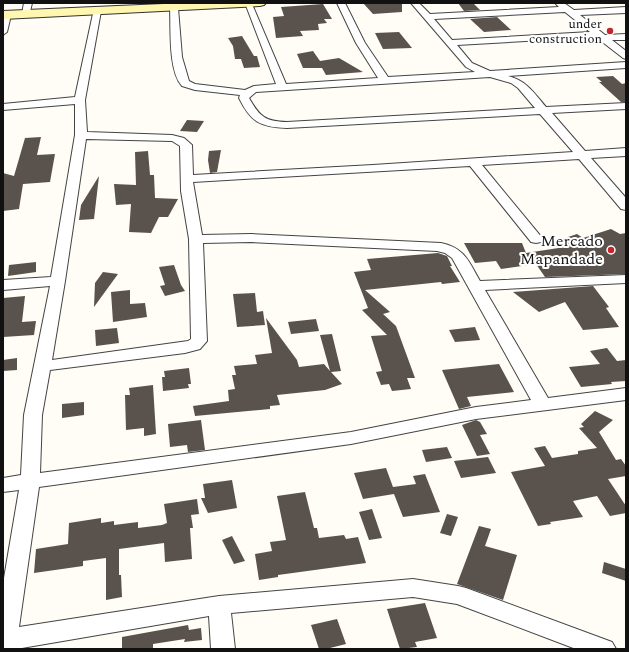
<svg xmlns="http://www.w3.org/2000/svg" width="629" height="652" viewBox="0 0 629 652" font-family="Spectral,serif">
	<rect width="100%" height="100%" fill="#fffdf5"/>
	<!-- building -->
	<g fill="#5a524d">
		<polygon points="363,3 402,3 402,12 373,14"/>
		<polygon points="458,3 473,3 480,10 464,11"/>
		<polygon points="323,4 332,19 324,19 327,23 318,24 319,30 300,31 303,36 276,38 273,17 284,16 281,7"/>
		<polygon points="497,17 511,30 484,32 470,19"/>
		<polygon points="399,32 412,48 383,49 375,33"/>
		<polygon points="242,36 254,56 257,56 260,67 244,68 241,59 235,59 233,46 228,38"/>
		<polygon points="313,51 320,61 339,58 363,72 326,75 322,68 303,68 297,54"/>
		<polygon points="613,76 622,84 626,83 626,102 621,102 599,82 602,82 596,77"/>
		<polygon points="187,120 204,121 197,132 180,131"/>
		<polygon points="41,137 37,155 55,154 50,182 23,184 19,209 3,211 3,173 14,176 25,138"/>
		<polygon points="221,150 217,172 210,173 208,160 209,151"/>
		<polygon points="148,151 150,175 154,175 155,198 178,199 168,217 159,217 151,233 129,232 131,204 116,205 114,184 136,185 135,152"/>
		<polygon points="99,176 94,219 79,220 81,205"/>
		<polygon points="611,229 620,234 626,233 626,274 545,277 536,264 501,269 496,261 475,263 464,243 522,243 526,253 565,247 556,241 577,234 583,238"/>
		<polygon points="438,253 447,256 452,266 450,266 460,282 442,284 441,282 365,290 390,312 383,314 396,326 415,378 407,378 411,389 392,391 389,384 381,385 376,372 382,371 371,336 387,335 362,310 368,308 354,272 371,270 367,259"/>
		<polygon points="36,262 36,272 8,276 9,265"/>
		<polygon points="174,265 181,285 185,291 165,296 160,286 165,285 159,267"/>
		<polygon points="103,272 118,274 94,307 95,283"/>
		<polygon points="593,286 609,307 606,308 619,327 583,330 565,302 539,312 513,292"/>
		<polygon points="130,290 130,304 145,303 147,317 113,322 111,292"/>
		<polygon points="255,293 257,312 263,311 265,325 237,327 233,294"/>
		<polygon points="25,296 22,322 36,321 34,335 3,337 3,298"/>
		<polygon points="266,318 297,360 299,367 324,364 330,371 320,335 332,334 341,371 331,372 342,384 325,390 277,395 280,405 270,406 270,409 195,416 193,406 229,401 228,390 235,389 232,375 236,375 234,366 257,364 255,355 272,353"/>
		<polygon points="316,319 319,331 291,334 288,322"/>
		<polygon points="475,327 480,340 455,342 449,330"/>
		<polygon points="117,328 119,343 96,346 95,330"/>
		<polygon points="607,348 617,361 626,360 626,381 611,382 612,384 581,387 569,367 600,364 590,351"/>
		<polygon points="17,358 17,370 3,371 3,360"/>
		<polygon points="499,364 514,392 467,397 471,406 459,409 442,370"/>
		<polygon points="189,368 191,384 188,384 189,388 163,391 162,377 165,377 164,371"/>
		<polygon points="153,385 156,434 144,436 144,428 126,430 125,395 130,395 129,388"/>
		<polygon points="84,402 84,415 62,418 62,404"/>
		<polygon points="595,411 613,420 599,432 616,460 621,459 626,466 626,476 608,479 626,506 626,513 610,516 597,496 573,501 583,517 550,522 551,524 538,526 511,472 545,466 534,448 545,446 552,458 578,454 578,451 597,448 579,428 584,427 581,424"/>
		<polygon points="201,420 205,450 188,452 187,445 170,447 168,424"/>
		<polygon points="476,420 480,422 487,434 480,435 490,454 477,456 462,425"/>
		<polygon points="447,447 452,458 426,462 422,450"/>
		<polygon points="488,457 496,473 461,478 454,461"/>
		<polygon points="386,468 393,487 416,484 413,476 425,474 440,512 403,517 394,494 363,499 354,473"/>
		<polygon points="232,480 237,508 208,513 201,498 205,498 203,484"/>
		<polygon points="305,492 314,528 317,528 319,538 344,535 346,539 358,537 366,563 278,575 278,577 259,580 255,554 272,551 270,542 286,540 277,496"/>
		<polygon points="197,499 199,514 191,515 193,528 190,528 192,559 165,562 164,543 119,549 119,575 121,575 122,597 106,600 106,558 83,561 83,566 34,573 36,549 68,544 69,523 101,518 101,523 114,521 114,525 138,522 138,528 162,525 167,523 164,504"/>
		<polygon points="372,509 382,538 369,540 359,512"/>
		<polygon points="447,514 458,517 451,536 440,533"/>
		<polygon points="479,526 491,529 485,546 517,555 503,600 457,584"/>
		<polygon points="232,536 245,561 234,564 222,540"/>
		<polygon points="604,562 626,569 626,581 602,573"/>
		<polygon points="425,603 437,638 415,642 417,647 400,649 387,609"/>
		<polygon points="337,619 346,644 326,649 319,649 311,625"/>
		<polygon points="188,625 189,630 201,628 202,640 184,642 185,639 153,644 153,649 122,649 122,637"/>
	</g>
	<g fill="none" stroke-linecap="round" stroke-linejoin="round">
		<!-- street casing -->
		<g stroke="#444" stroke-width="2">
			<g id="street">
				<polygon points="24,3 32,3 29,16 23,16 22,14"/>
				<path d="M245,3L252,4L286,84L378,78L356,43L337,3H345L365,43L388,77L475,72L466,67L411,3H419L430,14L559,7L555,3H564L574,10L626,7V13L580,15L605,35L626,34V40H612L626,51V59L623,58L596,37L457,45L472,63L490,71L626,62V68L508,76C527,81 534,93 546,107L626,103V109L552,113L585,151L626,148V156L591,158L626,198V210L621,209L579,159L482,165L543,239L541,242L536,243L531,242L470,166L193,182L202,235L251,234L441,243C465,248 469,262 480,281L626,275V283L485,290L548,398L626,388V400L476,419L351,444L39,487L19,627L219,596L413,579L458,586L466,588L612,642L616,649H576L457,604L413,597L231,613L235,649H211L209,616L16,649H3V584L19,490L3,492V478L21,475L24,415L50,286L3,290V280L51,277L75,135V104L3,110V104L75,97L94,9L97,8L101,11L85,100L87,132L172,135L184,138L192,145L193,175L373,165L573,152L540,114L287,128C260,127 251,122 239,98L240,95L195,90L182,86C168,71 171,28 170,8L174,5L178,8L182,57L189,81L195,84L245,90L254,86L276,84ZM565,12L590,32L452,40L434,19ZM490,77L511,83L518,88L535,108L287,122C265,121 260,117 249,98L256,92ZM86,139L172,141L180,146L181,191L189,239L191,339L188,341L52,360L65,281ZM251,242L437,251L445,253L452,258L531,400L476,407L351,432L40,473L42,415L50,370L185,353L200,349L207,341L203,243Z"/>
				<polygon points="7,12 11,15 7,32 3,35 3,15"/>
			</g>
		</g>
		<!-- secondary casing -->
		<g stroke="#333" stroke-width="2">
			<polygon id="secondary" points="186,3 266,3 264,5 260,6 3,19 3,11"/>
		</g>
		<!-- street -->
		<use href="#street" fill="#fff" fill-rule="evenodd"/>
		<!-- secondary -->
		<use href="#secondary" fill="#fff6b0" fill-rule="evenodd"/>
	</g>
	<!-- markers -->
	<g fill="#c4262e" stroke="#fff" stroke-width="1.5">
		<circle cx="610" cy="31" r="4"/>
		<circle cx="611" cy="250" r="4"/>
	</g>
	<g text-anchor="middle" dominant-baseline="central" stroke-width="4" stroke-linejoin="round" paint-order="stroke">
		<!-- far-poi labels -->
		<g font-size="13" fill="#111" stroke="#fff" text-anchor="end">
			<text x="602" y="24">under<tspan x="602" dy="15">construction</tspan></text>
		</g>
		<!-- poi labels -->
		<g font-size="16" fill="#111" stroke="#fff" text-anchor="end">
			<text x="603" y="241">Mercado<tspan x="603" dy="18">Mapandade</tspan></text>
		</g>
	</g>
	<!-- border -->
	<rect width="629" height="652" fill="none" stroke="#111111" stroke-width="8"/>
</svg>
